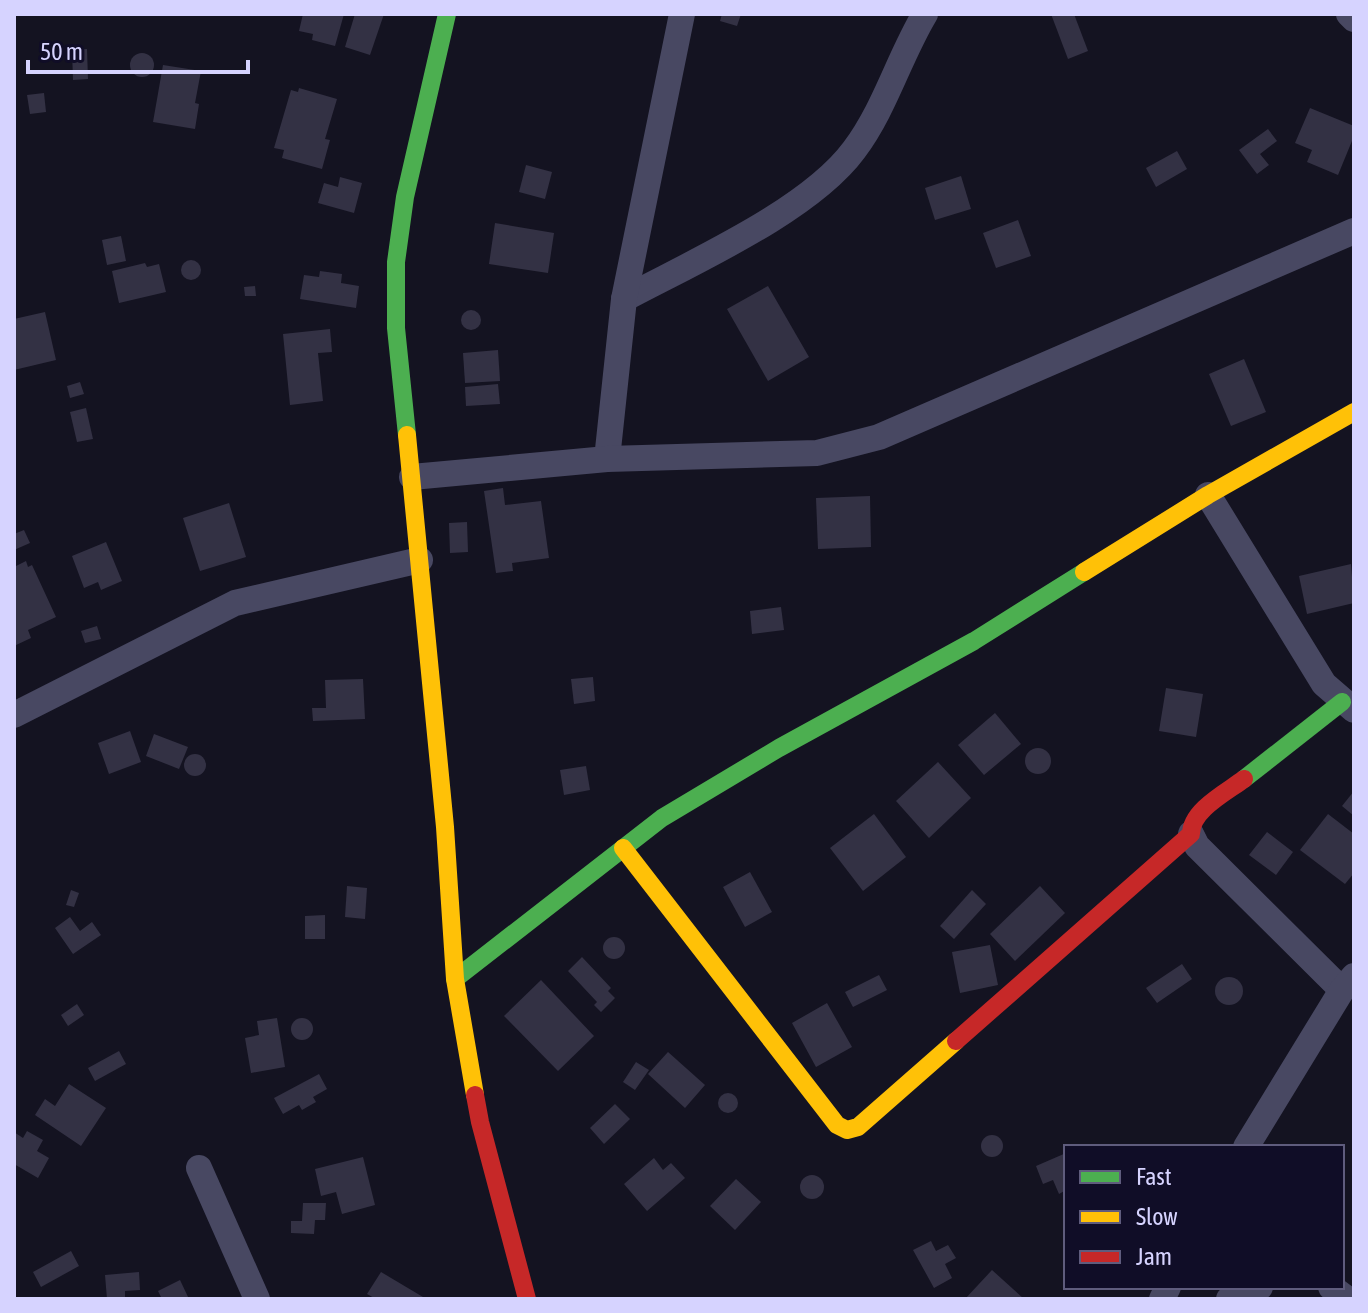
<svg xmlns="http://www.w3.org/2000/svg" width="1368" height="1313" viewBox="0 0 1368 1313" font-family="'Asap Condensed',sans-serif">
	<rect width="100%" height="100%" fill="#141321"/>
	<!-- building -->
	<g fill="#333144">
		<polygon points="303,14 344,14 335,46 312,40 313,34 299,31"/>
		<polygon points="355,14 384,14 370,55 345,47"/>
		<polygon points="722,14 741,14 737,26 720,21"/>
		<polygon points="1051,14 1074,14 1088,51 1068,59"/>
		<polygon points="87,49 88,79 73,80 72,50"/>
		<circle cx="142" cy="65" r="12"/>
		<polygon points="163,65 201,71 195,103 199,104 195,129 153,122"/>
		<polygon points="299,88 337,99 325,139 330,140 322,169 282,158 284,150 274,148 291,90 298,92"/>
		<polygon points="44,93 46,112 30,114 27,95"/>
		<polygon points="1310,108 1354,126 1354,136 1338,175 1307,162 1312,150 1295,143"/>
		<polygon points="1268,129 1277,141 1260,154 1269,165 1257,174 1239,150"/>
		<polygon points="1177,151 1187,169 1156,187 1146,168"/>
		<polygon points="526,165 552,172 545,199 519,192"/>
		<polygon points="961,176 971,209 935,220 925,188"/>
		<polygon points="340,177 362,183 354,213 318,203 324,183 338,187"/>
		<polygon points="1018,220 1031,256 996,268 983,233"/>
		<polygon points="495,223 554,233 548,273 489,264"/>
		<polygon points="121,236 126,261 107,265 102,240"/>
		<circle cx="191" cy="270" r="10"/>
		<polygon points="145,263 147,267 159,264 166,292 119,303 112,271"/>
		<polygon points="320,271 342,274 341,283 359,286 356,308 300,299 304,275 319,277"/>
		<polygon points="255,286 256,296 245,296 244,287"/>
		<polygon points="768,286 809,357 768,381 727,309"/>
		<circle cx="471" cy="320" r="10"/>
		<polygon points="45,312 56,360 14,370 14,319"/>
		<polygon points="330,329 332,352 318,353 323,401 290,405 283,334"/>
		<polygon points="498,350 500,381 465,383 463,353"/>
		<polygon points="1244,359 1266,412 1231,426 1209,374"/>
		<polygon points="80,382 84,394 70,398 67,386"/>
		<polygon points="498,384 500,404 466,406 465,387"/>
		<polygon points="86,408 93,439 77,442 70,412"/>
		<polygon points="503,488 505,505 541,501 549,558 512,563 513,571 496,573 484,491"/>
		<polygon points="870,496 871,547 818,549 816,498"/>
		<polygon points="229,503 246,557 200,571 183,518"/>
		<polygon points="467,522 468,552 450,553 449,523"/>
		<polygon points="24,530 30,543 14,550 14,534"/>
		<polygon points="106,542 122,581 101,590 98,582 84,588 72,556"/>
		<polygon points="26,561 28,567 32,565 56,617 28,630 31,638 14,646 14,567"/>
		<polygon points="1351,564 1354,603 1307,614 1299,576"/>
		<polygon points="781,607 784,630 752,634 750,611"/>
		<polygon points="97,626 101,639 85,643 81,631"/>
		<polygon points="593,677 595,701 574,704 571,679"/>
		<polygon points="363,679 365,719 313,721 312,708 326,708 325,680"/>
		<polygon points="1166,688 1203,694 1196,737 1159,731"/>
		<polygon points="995,713 1021,744 984,775 958,745"/>
		<polygon points="130,731 141,762 109,774 98,743"/>
		<polygon points="154,734 188,747 179,769 146,756"/>
		<circle cx="1038" cy="761" r="13"/>
		<circle cx="195" cy="765" r="11"/>
		<polygon points="938,762 971,798 929,838 896,801"/>
		<polygon points="586,766 590,790 564,795 560,770"/>
		<polygon points="1354,791 1354,816 1342,806"/>
		<polygon points="874,814 906,857 863,891 830,848"/>
		<polygon points="1328,814 1354,834 1354,873 1345,884 1300,850"/>
		<polygon points="1267,832 1293,852 1276,875 1249,855"/>
		<polygon points="750,872 772,912 745,927 723,887"/>
		<polygon points="347,886 367,888 365,919 345,917"/>
		<polygon points="1040,886 1065,913 1015,961 990,934"/>
		<polygon points="71,890 79,893 74,907 66,905"/>
		<polygon points="972,890 986,904 954,939 940,926"/>
		<polygon points="325,915 325,939 305,939 305,916"/>
		<polygon points="70,917 80,931 92,922 101,935 73,954 55,928"/>
		<circle cx="614" cy="948" r="11"/>
		<polygon points="990,945 998,985 960,993 952,952"/>
		<polygon points="582,957 611,988 608,991 615,998 601,1012 594,1005 597,1002 568,971"/>
		<polygon points="1182,964 1192,979 1157,1003 1146,988"/>
		<polygon points="879,975 887,990 853,1007 845,992"/>
		<circle cx="1229" cy="991" r="14"/>
		<polygon points="541,980 594,1036 558,1071 504,1016"/>
		<polygon points="827,1003 852,1047 816,1067 792,1023"/>
		<polygon points="77,1004 84,1015 68,1026 61,1015"/>
		<circle cx="302" cy="1029" r="11"/>
		<polygon points="277,1018 285,1067 251,1073 245,1038 259,1035 257,1021"/>
		<polygon points="119,1051 126,1064 95,1081 88,1068"/>
		<polygon points="668,1052 705,1085 685,1108 648,1074"/>
		<polygon points="636,1062 649,1070 635,1090 623,1082"/>
		<polygon points="319,1074 327,1089 313,1097 316,1102 302,1110 299,1105 283,1114 274,1098"/>
		<polygon points="69,1084 106,1108 81,1146 35,1115 45,1099 55,1106"/>
		<circle cx="728" cy="1103" r="10"/>
		<polygon points="615,1104 630,1119 604,1144 590,1128"/>
		<polygon points="27,1131 43,1140 37,1151 49,1158 38,1178 14,1164 14,1132 23,1138"/>
		<circle cx="992" cy="1146" r="11"/>
		<polygon points="1066,1153 1066,1190 1059,1194 1053,1180 1043,1184 1036,1166"/>
		<polygon points="363,1157 375,1205 342,1214 336,1192 321,1196 315,1169"/>
		<polygon points="654,1158 663,1170 671,1163 685,1178 647,1211 624,1184"/>
		<circle cx="812" cy="1187" r="12"/>
		<polygon points="736,1179 761,1202 735,1230 710,1206"/>
		<polygon points="303,1203 326,1203 325,1220 315,1220 314,1234 291,1233 291,1221 302,1221"/>
		<polygon points="931,1241 936,1251 948,1245 956,1258 945,1264 952,1278 934,1288 913,1250"/>
		<polygon points="71,1251 79,1266 41,1287 33,1272"/>
		<polygon points="992,1270 1024,1299 965,1299"/>
		<polygon points="139,1272 140,1290 125,1291 125,1299 107,1299 105,1275"/>
		<polygon points="381,1272 423,1297 422,1299 376,1299 367,1294"/>
		<polygon points="180,1280 189,1299 162,1299 158,1291"/>
	</g>
	<g fill="none" stroke-linecap="round" stroke-linejoin="round">
		<!-- street -->
		<g stroke="#484862" stroke-width="26">
			<polyline points="1349,14 1354,19"/>
			<path d="M624,299C691,263 809,211 854,150C885,109 899,57 925,14"/>
			<polyline points="607,459 624,299 682,14"/>
			<polyline points="412,477 607,459 817,453 879,437 1354,231"/>
			<polyline points="1208,495 1324,684 1354,710"/>
			<polyline points="14,715 235,603 420,560"/>
			<polyline points="1191,834 1197,846 1342,990"/>
			<polyline points="1246,1147 1342,990 1354,976"/>
			<polyline points="199,1168 257,1299"/>
			<polyline points="1331,1287 1347,1299"/>
			<polyline points="1162,1299 1168,1287"/>
			<polyline points="1229,1299 1260,1287"/>
		</g>
		<!-- fast -->
		<g stroke="#4caf50" stroke-width="18">
			<polyline points="407,435 396,328 396,262 405,197 447,14"/>
			<polyline points="1244,779 1342,702"/>
			<polyline points="455,979 662,818 779,748 974,641 1084,572"/>
		</g>
		<!-- slow -->
		<g stroke="#ffc107" stroke-width="18">
			<polyline points="407,435 445,827 455,979 475,1095"/>
			<polyline points="1084,572 1208,495 1354,412"/>
			<polyline points="623,848 837,1125 847,1130 858,1127 956,1041"/>
		</g>
		<!-- jam -->
		<g stroke="#c62828" stroke-width="18">
			<path d="M956,1041L1191,834C1191,810 1227,792 1244,779"/>
			<polyline points="475,1095 480,1122 527,1299"/>
		</g>
	</g>
	<!-- border -->
	<rect width="1368" height="1313" fill="none" stroke="#d6d3ff" stroke-width="32"/>
	<!-- legend -->
	<rect x="1064" y="1145" width="280" height="144" fill="#100d27" stroke="#5f5c7d" stroke-width="2"/>
	<rect x="1080" y="1171" width="40" height="12" fill="#4caf50" stroke="#5f5c7d" stroke-width="2"/>
	<text x="1136" y="1185" font-size="24" fill="#d6d3ff">Fast</text>
	<rect x="1080" y="1211" width="40" height="12" fill="#ffc107" stroke="#5f5c7d" stroke-width="2"/>
	<text x="1136" y="1225" font-size="24" fill="#d6d3ff">Slow</text>
	<rect x="1080" y="1251" width="40" height="12" fill="#c62828" stroke="#5f5c7d" stroke-width="2"/>
	<text x="1136" y="1265" font-size="24" fill="#d6d3ff">Jam</text>
	<!-- scale -->
	<path d="M28 60v12h220v-12" fill="none" stroke="#d6d3ff" stroke-width="4"/>
	<text x="40" y="60" font-size="24" fill="#d6d3ff" stroke="#100d27" stroke-width="6" paint-order="stroke">50 m</text>
</svg>
